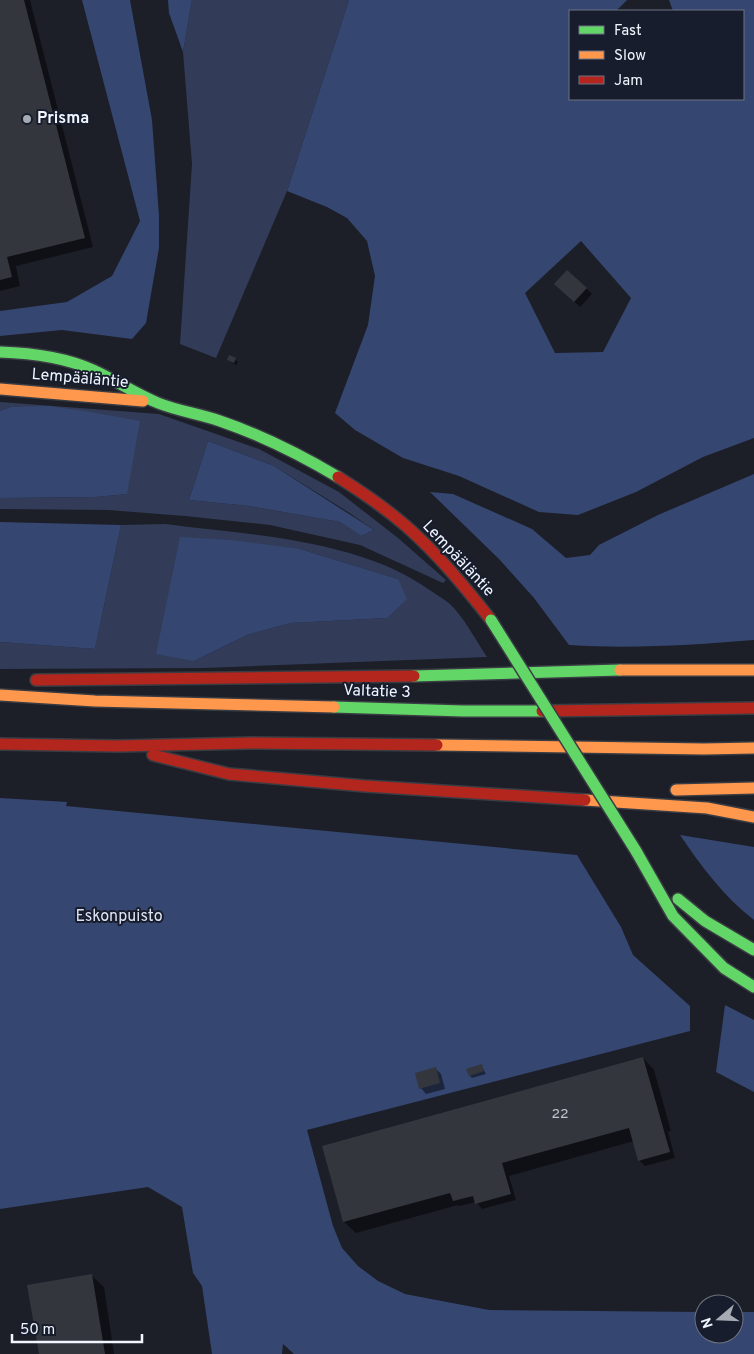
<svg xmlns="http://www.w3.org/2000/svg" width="754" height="1354" viewBox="0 0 754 1354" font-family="Overpass,sans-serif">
	<rect width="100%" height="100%" fill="#1c1f28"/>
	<!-- green -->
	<g fill="#323c58" fill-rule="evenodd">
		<polygon points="192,0 349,0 287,191 216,358 180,344 192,164 183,52"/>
		<path d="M0,402L159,414L259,449L339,492L398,538L446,580L443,583L360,545L270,525L185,516L108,510L0,509V498L96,497L127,494L10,407L0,411ZM208,441L274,466L348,512L374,530L361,536L340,522L249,506L189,500Z"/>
		<path d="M165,524C249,535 360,539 431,591C437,595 444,599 450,604C465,619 475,639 487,657L204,668L0,669V642L95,649L121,525ZM300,549L398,579L387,618L291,623L247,635L194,661Z"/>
	</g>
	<!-- forest -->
	<g fill="#354671" fill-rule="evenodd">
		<polygon points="82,0 130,0 152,120 159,216 159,248 146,323 132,339 62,330 0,336 0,311 67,302 112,276 140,221"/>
		<polygon points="168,0 192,0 183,52 169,13"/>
		<path d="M349,0H627L616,11H570V99H743V11H673L669,0H754V438L703,457L636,492L578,515L539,512L459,476L403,458L355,430L335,413L368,325L375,276L367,241L347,218L327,207L287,191ZM581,241L631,298L603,352L555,353L525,293Z"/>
		<polygon points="49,406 85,411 140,421 127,494 96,497 0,498 0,411 10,407"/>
		<polygon points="208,441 274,466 374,530 361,536 340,522 249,506 189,500"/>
		<path d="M754,474V640C692,645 632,649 569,645L534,598L500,560L430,492L453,494L532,529L566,558L590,555L599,545L658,515Z"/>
		<polygon points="0,522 121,525 95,649 0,642"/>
		<polygon points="180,537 230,540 300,549 398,579 407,599 387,618 291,623 247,635 194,661 156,654"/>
		<polygon points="0,798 67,802 66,806 577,855 621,927 633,955 690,1006 690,1031 307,1130 333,1226 342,1248 358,1266 378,1281 405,1294 489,1310 704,1312 704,1334 734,1334 734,1312 754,1312 754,1354 294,1354 283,1344 282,1354 212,1354 202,1286 193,1273 182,1207 148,1187 0,1209"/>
		<path d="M680,835L754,847V920C724,897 701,866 680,835Z"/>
		<polygon points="725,1005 754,1020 754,1092 716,1072"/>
	</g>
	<!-- shadow -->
	<g fill="#0007">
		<polygon points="0,0 30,0 93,247 16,266 20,286 0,291"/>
		<polygon points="586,288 592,294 580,307 562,290"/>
		<polygon points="230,356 238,362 236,365 228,360"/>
		<polygon points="643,1058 654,1070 671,1131 668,1132 675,1158 645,1166 639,1160 634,1141 509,1176 516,1200 482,1209 476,1202 459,1206 458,1205 356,1233 344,1222"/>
		<polygon points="481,1065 486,1074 472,1078 470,1076"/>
		<polygon points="435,1068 441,1074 445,1089 426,1094 421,1088"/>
		<polygon points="92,1276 104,1287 114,1354 40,1354"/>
	</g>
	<!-- building -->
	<g fill="#33363d">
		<polygon points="0,0 24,0 85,238 7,257 12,277 0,280"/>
		<polygon points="567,270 587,288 574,302 554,284"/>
		<polygon points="229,355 236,358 234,363 227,360"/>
		<polygon points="643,1057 670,1152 638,1161 629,1128 502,1163 511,1194 475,1204 473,1196 453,1201 450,1193 343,1222 322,1146"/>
		<polygon points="482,1064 484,1071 469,1076 466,1069"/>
		<polygon points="436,1067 440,1083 419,1089 415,1073"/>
		<polygon points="92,1274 105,1354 39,1354 27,1285"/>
	</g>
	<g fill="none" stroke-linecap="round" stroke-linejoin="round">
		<!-- fast casing -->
		<g stroke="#3a3c43" stroke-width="14">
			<g id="fast">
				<path d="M0,352C32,353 64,357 93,370C115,380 136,394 158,403C178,411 200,414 220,421C261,435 301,455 338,477"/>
				<polyline points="414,676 620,670"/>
				<polyline points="334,707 463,711 542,711"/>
				<polyline points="636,851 673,916 724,968 754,987"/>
				<polyline points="678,899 705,921 754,950"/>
			</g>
		</g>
		<!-- slow casing -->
		<g stroke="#3a3c43" stroke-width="14">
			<g id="slow">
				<polyline points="0,389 143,401"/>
				<polyline points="620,670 754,670"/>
				<polyline points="0,695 95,701 334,707"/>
				<polyline points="437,745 704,749 754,748"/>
				<polyline points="676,790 754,788"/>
				<polyline points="585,800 707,808 754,817"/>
			</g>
		</g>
		<!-- jam casing -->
		<g stroke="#3a3c43" stroke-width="14">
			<g id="jam">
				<path d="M338,477C362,492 385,508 406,526C438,554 465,587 491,620"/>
				<polyline points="36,680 414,676"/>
				<polyline points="542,711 754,708"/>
				<polyline points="0,744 118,746 251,743 437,745"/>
				<polyline points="153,755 229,774 365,786 585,800"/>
			</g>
		</g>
		<!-- fast -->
		<use href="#fast" stroke="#63d668" stroke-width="11"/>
		<!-- slow -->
		<use href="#slow" stroke="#ff974d" stroke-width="11"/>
		<!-- jam -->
		<use href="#jam" stroke="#b3261e" stroke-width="11"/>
		<!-- fast-bridge casing -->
		<g stroke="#3a3c43" stroke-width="14" stroke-linecap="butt">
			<polyline id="fast-bridge" points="491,620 636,851"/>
		</g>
		<!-- fast-bridge -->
		<use href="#fast-bridge" stroke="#63d668" stroke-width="11"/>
	</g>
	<!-- markers -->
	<circle fill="#a6aab3" stroke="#171d2d" stroke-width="2" cx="27" cy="119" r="5"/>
	<g text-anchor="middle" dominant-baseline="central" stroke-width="4" stroke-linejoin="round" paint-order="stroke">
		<!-- number labels -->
		<g font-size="14" fill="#c2c5ce">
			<text x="560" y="1114">22</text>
		</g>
		<!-- poi labels -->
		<g font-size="16" font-weight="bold" fill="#f1f5fe" stroke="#171d2d" text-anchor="start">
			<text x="37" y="119">Prisma</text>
		</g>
		<!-- street labels -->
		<g font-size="16" fill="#f1f5fe" stroke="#171d2d">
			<text transform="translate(80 379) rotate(5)">Lempääläntie</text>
			<text transform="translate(458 559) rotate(47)">Lempääläntie</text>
			<text transform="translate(377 692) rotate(2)">Valtatie 3</text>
		</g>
		<!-- park labels -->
		<g font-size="16" fill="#dce3f3" stroke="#171d2d">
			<text x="119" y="917">Eskonpuisto</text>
		</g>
	</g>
	<!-- legend -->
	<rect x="569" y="10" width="175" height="90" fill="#171d2d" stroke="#6e7381"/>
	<rect x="579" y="26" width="25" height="8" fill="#63d668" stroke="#6e7381"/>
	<text x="614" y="35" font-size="15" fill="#f1f5fe">Fast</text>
	<rect x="579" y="51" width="25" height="8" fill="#ff974d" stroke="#6e7381"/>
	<text x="614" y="60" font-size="15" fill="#f1f5fe">Slow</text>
	<rect x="579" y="76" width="25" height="8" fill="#b3261e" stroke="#6e7381"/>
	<text x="614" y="85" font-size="15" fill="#f1f5fe">Jam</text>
	<!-- north arrow -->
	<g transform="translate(719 1319) rotate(251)"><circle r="24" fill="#171d2d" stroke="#6e7381"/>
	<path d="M0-4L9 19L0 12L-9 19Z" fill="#a6aab3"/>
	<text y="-8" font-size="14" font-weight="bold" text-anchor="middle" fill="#f1f5fe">N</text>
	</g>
	<!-- scale -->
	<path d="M12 1334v8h130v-8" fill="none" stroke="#f1f5fe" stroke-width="2.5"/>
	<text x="20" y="1334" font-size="15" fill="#f1f5fe" stroke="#171d2d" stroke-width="4" paint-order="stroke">50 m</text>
</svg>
